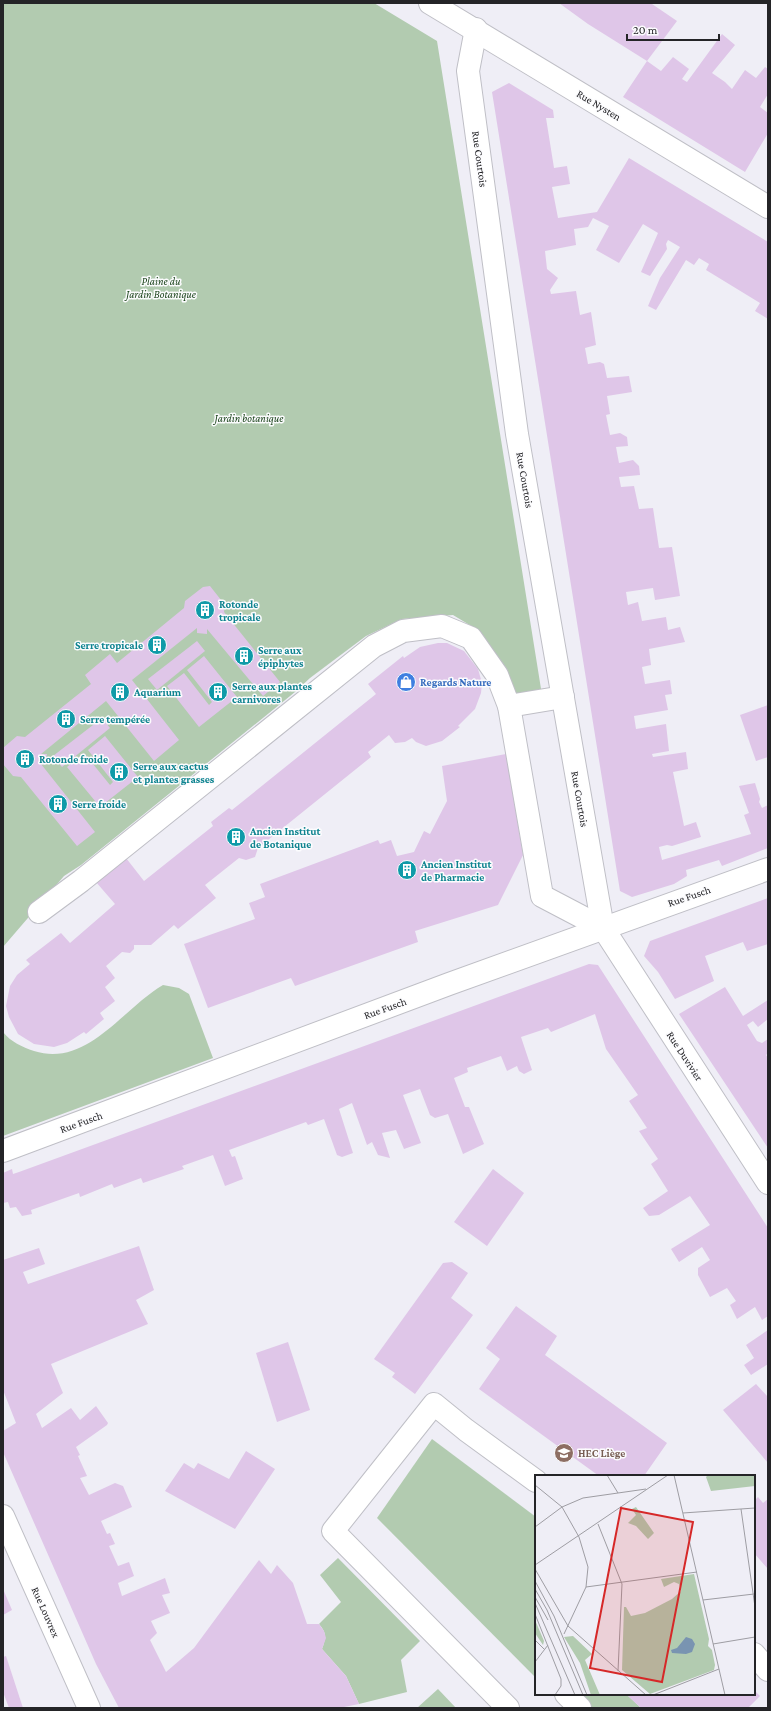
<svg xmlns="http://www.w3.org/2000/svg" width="771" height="1711" viewBox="0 0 771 1711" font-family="'Crimson Pro',serif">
	<rect width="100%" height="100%" fill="#efeef6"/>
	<!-- green -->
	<g fill="#b2cbb0">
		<polygon points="3,3 374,3 437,41 542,695 514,698 507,669 478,630 453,615 402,619 366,636 310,678 295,692 81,865 64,876 3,947"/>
		<path d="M163,985L179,988L189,994L213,1058L3,1136V1032C11,1042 22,1047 34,1051C87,1068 122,1009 163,985Z"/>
		<polygon points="432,1439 536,1517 536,1678 377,1518"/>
		<path d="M338,1558L420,1641L401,1660L407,1692L359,1704L346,1676L322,1649C326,1638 327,1633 319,1624L341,1602L320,1575Z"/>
		<polygon points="438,1689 456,1708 417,1708"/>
		<polygon points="552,1694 626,1694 641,1708 566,1708"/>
	</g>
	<!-- building -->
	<g fill="#dfc6e8">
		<polygon points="559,3 653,3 652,4 677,21 647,61 588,24"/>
		<polygon points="722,34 735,45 712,73 725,82 732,89 745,70 756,78 765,67 768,69 768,94 760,107 768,113 768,133 745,172 623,97 647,61 661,71 673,57 689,69 682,79 687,82"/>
		<polygon points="509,83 553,110 554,118 546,118 554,168 567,166 570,184 552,187 558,218 597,212 629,158 768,242 768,319 755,311 760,303 706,270 709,264 699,258 694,265 686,260 656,310 648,306 660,278 680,247 668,240 666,244 667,249 650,276 641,272 658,233 643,224 619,263 596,250 609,226 593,218 588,227 574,229 576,245 545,251 547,269 558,278 550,290 551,294 576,291 580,315 591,312 596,345 585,348 588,364 600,362 604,364 607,378 629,376 632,392 607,396 610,414 606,415 610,435 620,433 627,437 628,446 616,447 619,463 633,460 639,466 640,475 619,477 621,487 634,486 639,509 653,508 659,548 672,547 680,596 655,600 653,588 626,592 628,605 638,602 642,621 666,617 668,630 680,627 685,642 649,649 651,665 642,667 645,684 670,680 672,694 665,695 668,710 634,716 636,729 666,724 669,751 652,754 653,757 686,752 688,769 673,772 684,826 696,822 701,837 672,846 667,845 659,847 662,860 751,834 744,815 749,813 739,786 755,783 760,799 759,802 762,808 768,805 768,848 722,866 719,860 686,870 687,876 674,884 632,897 620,891 492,92"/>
		<polygon points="210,586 225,605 224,612 280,682 263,696 207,629 207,634 197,633 197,628 132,680 179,740 154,761 106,701 41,754 47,754 45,765 41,764 95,832 77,846 21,777 13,776 3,764 3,748 17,736 25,737 91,684 85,675 110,654 117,663 184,608 185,601 203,587"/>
		<polygon points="197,641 205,651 157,690 148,679"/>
		<polygon points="438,643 447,643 464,651 478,669 482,683 481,693 475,709 458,726 460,727 442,741 426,746 416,742 412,738 405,742 395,743 389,735 368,752 371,757 258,848 255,857 246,860 239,858 205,885 216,898 178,929 174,925 151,945 134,945 134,949 130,953 122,952 106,966 115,978 105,987 115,1001 100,1013 104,1019 86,1034 84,1032 67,1043 54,1047 34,1044 18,1034 9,1017 6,1006 10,986 17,975 30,964 26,960 61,933 70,943 115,904 96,882 126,858 144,881 213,826 211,822 229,808 232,810 376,694 368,684 403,656 404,658 420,647"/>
		<polygon points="204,656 237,697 199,727 167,686 184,673 209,705 212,702 187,670"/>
		<polygon points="768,705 768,757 756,761 740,715"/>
		<polygon points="102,718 110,728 62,767 53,756"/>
		<polygon points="105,736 138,777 100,807 67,767 84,753 110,785 113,782 88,750"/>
		<polygon points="506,754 523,855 498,905 415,931 418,942 295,986 291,978 208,1008 184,944 255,919 249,903 265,897 260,884 378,840 380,844 391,840 397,856 414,852 424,831 430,834 447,801 442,766"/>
		<polygon points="768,898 768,944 747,951 743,942 705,956 714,981 675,999 658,972 644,956 650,941"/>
		<polygon points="589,964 598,965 768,1228 768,1316 762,1320 755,1307 737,1319 730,1305 736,1301 727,1288 710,1297 698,1275 698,1268 710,1260 702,1247 679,1262 671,1249 710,1225 690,1196 659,1215 649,1216 643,1208 668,1191 651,1164 658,1159 639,1131 647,1128 629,1101 638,1095 606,1049 595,1014 551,1032 548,1028 521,1037 532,1070 524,1074 519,1071 517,1066 507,1071 501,1056 467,1068 468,1072 454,1078 465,1107 469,1107 484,1144 463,1154 448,1114 435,1118 430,1115 420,1089 403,1095 421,1143 404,1149 396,1130 382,1133 390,1158 378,1155 372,1142 367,1145 352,1103 339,1109 353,1153 342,1157 337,1155 324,1119 308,1125 306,1122 229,1150 232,1157 235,1156 243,1179 225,1186 213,1155 182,1166 184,1169 143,1183 141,1178 114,1188 112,1184 80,1197 79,1193 31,1210 32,1214 22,1216 16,1207 10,1208 8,1202 3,1203 3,1173 12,1169 13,1174 19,1172"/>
		<polygon points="725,987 743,1016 768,1000 768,1019 758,1027 753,1021 747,1025 757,1041 762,1043 768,1039 768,1053 766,1055 768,1058 768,1148 679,1014"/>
		<polygon points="493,1169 524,1193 487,1246 454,1222"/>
		<polygon points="139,1246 154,1290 136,1300 148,1324 51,1364 63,1393 36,1414 42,1428 71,1408 80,1420 96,1406 108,1423 107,1425 76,1447 80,1455 78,1456 87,1476 80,1478 89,1495 115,1483 123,1486 132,1507 101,1521 107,1534 110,1533 115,1544 109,1546 118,1566 129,1562 134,1576 118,1583 122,1596 165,1578 170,1593 162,1595 170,1613 151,1621 157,1633 150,1640 166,1672 194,1648 259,1560 271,1574 277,1565 293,1583 307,1624 319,1624 324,1631 326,1638 322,1649 346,1676 359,1704 339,1708 119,1708 96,1664 3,1452 3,1431 16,1423 3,1390 3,1260 39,1248 45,1264 23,1272 28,1284"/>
		<polygon points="452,1262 468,1273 451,1298 473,1315 415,1394 392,1377 395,1373 374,1359 443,1263"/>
		<polygon points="516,1306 557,1336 545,1355 667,1443 644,1476 599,1476 479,1389 500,1359 486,1348"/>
		<polygon points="768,1330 768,1364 751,1375 744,1365 754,1358 746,1345"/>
		<polygon points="288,1342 310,1410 277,1422 256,1353"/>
		<polygon points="756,1384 768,1397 768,1463 723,1410"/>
		<polygon points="246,1451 275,1469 235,1529 165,1491 184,1463 194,1469 198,1463 229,1479"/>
		<polygon points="758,1497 763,1503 768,1499 768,1569 754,1553 754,1501"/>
		<polygon points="3,1589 12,1610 3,1615"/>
		<polygon points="6,1656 23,1708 9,1708 3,1692 3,1657"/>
		<polygon points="754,1690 760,1696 748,1708 641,1708 626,1694 754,1694"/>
	</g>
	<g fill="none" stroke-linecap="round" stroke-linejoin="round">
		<!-- minor casing -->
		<g stroke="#bfbfc6" stroke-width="24">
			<g id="minor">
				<polyline points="430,3 768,207"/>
				<polyline points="476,29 468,71 517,434 603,928 768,1183"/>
				<polyline points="509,706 563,697"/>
				<polyline points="39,912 81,881 374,646 403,631 442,626 471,638 497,675 509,706 542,896 603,928"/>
				<polyline points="3,1151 449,984 768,869"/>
				<polyline points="3,1516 89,1708"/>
				<polyline points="754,1654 768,1670"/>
				<polyline points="566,1694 580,1708"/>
				<polyline points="508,1708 333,1531 434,1404 466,1430 536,1481"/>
			</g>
		</g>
		<!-- minor -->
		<use href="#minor" stroke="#fff" stroke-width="22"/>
	</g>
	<!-- icons -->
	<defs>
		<g id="building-disc" transform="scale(1)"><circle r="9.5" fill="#0f9aa8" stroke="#fcfcfe"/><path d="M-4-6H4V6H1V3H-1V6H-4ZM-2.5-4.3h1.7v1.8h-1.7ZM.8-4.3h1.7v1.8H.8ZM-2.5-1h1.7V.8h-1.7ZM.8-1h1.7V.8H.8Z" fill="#fff"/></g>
		<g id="shop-disc" transform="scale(1)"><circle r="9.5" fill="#3f7fe0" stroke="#fcfcfe"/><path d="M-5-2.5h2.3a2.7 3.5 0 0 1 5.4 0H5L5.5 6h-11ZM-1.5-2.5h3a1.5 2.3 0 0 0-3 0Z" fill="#fff"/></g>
		<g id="university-disc" transform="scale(1)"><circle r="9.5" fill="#8d6e63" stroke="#fcfcfe"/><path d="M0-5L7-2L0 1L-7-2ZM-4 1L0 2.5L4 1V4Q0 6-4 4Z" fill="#fff"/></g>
	</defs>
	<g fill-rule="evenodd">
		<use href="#building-disc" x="205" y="610"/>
		<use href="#building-disc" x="157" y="645"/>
		<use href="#building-disc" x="244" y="656"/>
		<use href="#shop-disc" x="406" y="682"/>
		<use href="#building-disc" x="120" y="692"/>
		<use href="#building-disc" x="218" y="692"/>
		<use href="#building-disc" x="66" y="719"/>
		<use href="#building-disc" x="25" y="759"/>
		<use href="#building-disc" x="119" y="772"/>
		<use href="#building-disc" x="58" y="804"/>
		<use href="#building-disc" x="236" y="837"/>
		<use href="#building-disc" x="407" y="870"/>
		<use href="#university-disc" x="564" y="1453"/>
	</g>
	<g text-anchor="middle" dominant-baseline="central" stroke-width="3" stroke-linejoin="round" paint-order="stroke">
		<!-- street labels -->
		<g font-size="11" fill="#242427" stroke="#fcfcfe">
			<text transform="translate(599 105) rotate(31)">Rue Nysten</text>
			<text transform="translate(480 159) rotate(82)">Rue Courtois</text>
			<text transform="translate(525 480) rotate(80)">Rue Courtois</text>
			<text transform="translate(580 799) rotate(80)">Rue Courtois</text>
			<text transform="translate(689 896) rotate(-19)">Rue Fusch</text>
			<text transform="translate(385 1008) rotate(-20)">Rue Fusch</text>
			<text transform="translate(685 1056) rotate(57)">Rue Duvivier</text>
			<text transform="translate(81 1122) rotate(-20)">Rue Fusch</text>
			<text transform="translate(46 1612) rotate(66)">Rue Louvrex</text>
		</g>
		<!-- park labels -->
		<g font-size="11" font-style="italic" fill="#153f15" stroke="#fcfcfe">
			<text x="161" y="281">Plaine du<tspan x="161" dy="13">Jardin Botanique</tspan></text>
			<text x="249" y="418">Jardin botanique</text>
		</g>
		<!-- culture labels -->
		<g font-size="11" font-weight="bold" fill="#0d838f" stroke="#fcfcfe" text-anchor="start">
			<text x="219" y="604">Rotonde<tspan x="219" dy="13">tropicale</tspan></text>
			<text x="143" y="645" text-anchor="end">Serre tropicale</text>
			<text x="258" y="650">Serre aux<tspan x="258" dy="13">épiphytes</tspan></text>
			<text x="232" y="686">Serre aux plantes<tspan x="232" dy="13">carnivores</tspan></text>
			<text x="134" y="692">Aquarium</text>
			<text x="80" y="719">Serre tempérée</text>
			<text x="39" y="759">Rotonde froide</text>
			<text x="133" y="766">Serre aux cactus<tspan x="133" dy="13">et plantes grasses</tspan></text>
			<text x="72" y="804">Serre froide</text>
			<text x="250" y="831">Ancien Institut<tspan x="250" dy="13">de Botanique</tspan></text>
			<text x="421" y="864">Ancien Institut<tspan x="421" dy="13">de Pharmacie</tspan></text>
		</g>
		<!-- shop labels -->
		<g font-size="11" font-weight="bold" fill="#366cbe" stroke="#fcfcfe" text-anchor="start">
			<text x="420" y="682">Regards Nature</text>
		</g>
		<!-- education labels -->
		<g font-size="11" font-weight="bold" fill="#785e54" stroke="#fcfcfe" text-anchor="start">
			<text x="578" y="1453">HEC Liège</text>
		</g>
	</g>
	<!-- overview -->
	<g transform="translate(535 1475)">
		<rect width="220" height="220" fill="#efeef6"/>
		<path d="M173,0H220V11L176,16L171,2ZM101,32L119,58L113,64L101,51L93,48L101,40L97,34ZM159,99L174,164L173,171L177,175L180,190L179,195L115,219L87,195L89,132H91L96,141L110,138L137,124L146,116L144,109L139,107L129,112L126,104ZM0,145L9,166L8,170L0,158ZM38,161L57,179L50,185L65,220H56L45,188L29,162Z" fill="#b2cbb0"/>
		<path d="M151,162L157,164L160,169L157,177L151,179L137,178L136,175L142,173Z" fill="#7994b1"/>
		<path fill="none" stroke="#9e9da3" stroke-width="1" d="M72,0L83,18M139,0L190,220M0,10L27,32L44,62L53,92L51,112L29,159M206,34L220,132M148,38L220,33M63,49L87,109L83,196M0,52L27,32L48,23L111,14M0,90L133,0M0,94L33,151L111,220M0,106L19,141L52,220M51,112L162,97M0,114L12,135L48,220M0,122L13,145M168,125L219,119M0,128L40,220M0,139L26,204V211L20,220M0,165L9,174M178,169L220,162M0,187L13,170M118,220L184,194"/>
		<path fill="#d62828" fill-opacity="0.15" stroke="#d62828" stroke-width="2" d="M86,33L158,47L127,207L55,193Z"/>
		<rect width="220" height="220" fill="none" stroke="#242427" stroke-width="2"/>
	</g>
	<!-- border -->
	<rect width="771" height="1711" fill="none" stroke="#242427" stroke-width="8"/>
	<!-- scale -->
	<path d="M627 34v6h92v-6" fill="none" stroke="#242427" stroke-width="2"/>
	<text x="633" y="34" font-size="12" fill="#242427" stroke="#fcfcfe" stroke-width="3" paint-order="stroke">20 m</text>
</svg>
